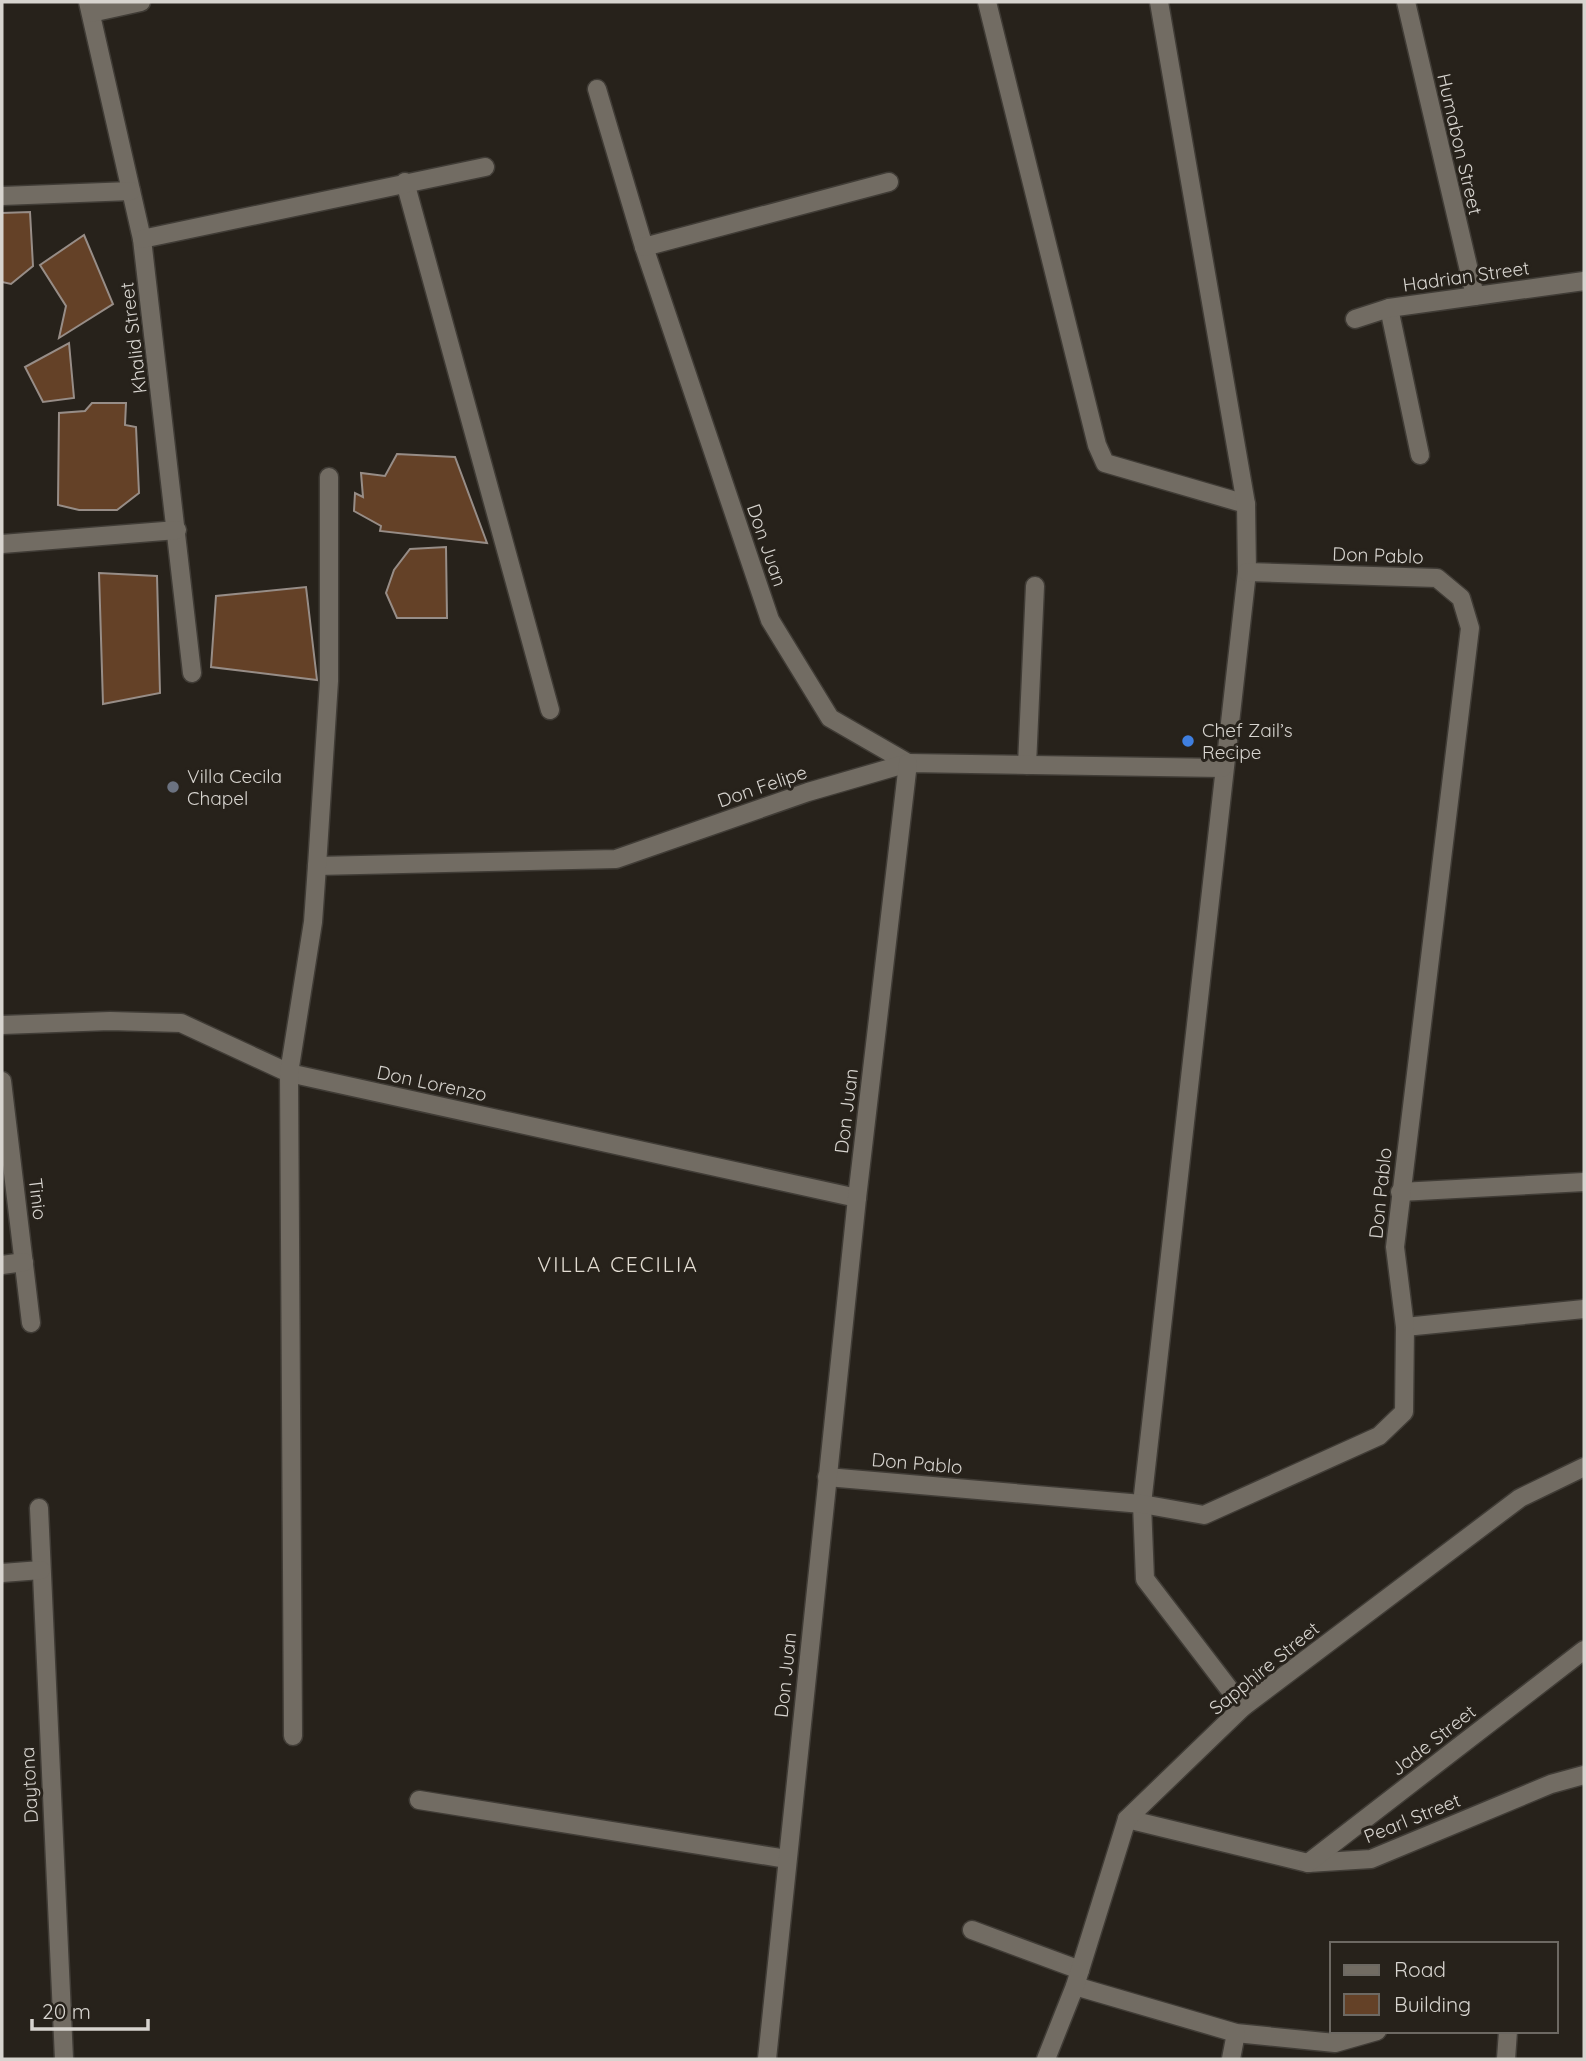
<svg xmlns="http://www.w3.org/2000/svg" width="1586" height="2061" viewBox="0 0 1586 2061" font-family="Quicksand,sans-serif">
	<rect width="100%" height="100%" fill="#27221b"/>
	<!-- building -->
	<g fill="#644127" stroke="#978d87" stroke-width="2">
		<polygon points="30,212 33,266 11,284 2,282 2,213"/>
		<polygon points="84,235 113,304 59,338 66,306 40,265"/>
		<polygon points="69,343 74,398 43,402 25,367"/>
		<polygon points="92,403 126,403 125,425 136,427 139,493 117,510 79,510 58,505 59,413 85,411"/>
		<polygon points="397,454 455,457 487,543 380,531 381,526 354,511 355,493 363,497 361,473 385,476"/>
		<polygon points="446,547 447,618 397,618 386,593 394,570 410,549"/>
		<polygon points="99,573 157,576 160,693 103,704"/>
		<polygon points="306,587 317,680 211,667 216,596"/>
	</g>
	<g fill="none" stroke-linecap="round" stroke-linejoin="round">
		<!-- minor casing -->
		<g stroke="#403c36" stroke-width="21">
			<g id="minor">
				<polyline points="88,2 142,239 192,673"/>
				<polyline points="987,2 1097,445 1105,463 1246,504"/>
				<polyline points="1159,2 1246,504 1247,572 1142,1504 1145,1579 1243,1707"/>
				<polyline points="1406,2 1475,296"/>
				<polyline points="91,13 141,2"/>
				<polyline points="597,89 644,247 770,620 830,718 908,763"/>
				<polyline points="405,182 550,710"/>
				<polyline points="2,196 131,191"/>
				<polyline points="142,239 485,167"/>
				<polyline points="644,247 889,182"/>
				<polyline points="1389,308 1420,455"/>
				<polyline points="1355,319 1389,308 1584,281"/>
				<polyline points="2,544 177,530"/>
				<polyline points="1027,765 1035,586"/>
				<polyline points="317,866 616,859 808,792 908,763 1222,768"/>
				<polyline points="2,1025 110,1021 181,1023 289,1073 857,1198"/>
				<polyline points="2,1081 31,1323"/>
				<polyline points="1400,1192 1584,1182"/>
				<polyline points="2,1265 24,1262"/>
				<polyline points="1405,1327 1584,1309"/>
				<polyline points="827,1477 1142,1504 1204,1515 1379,1436 1404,1412 1405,1327 1395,1247 1470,628 1461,598 1437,578 1247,572"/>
				<polyline points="39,1508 64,2059"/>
				<polyline points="2,1573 41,1570"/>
				<polyline points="293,1736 289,1073 313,922 317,866 329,681 329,477"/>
				<polyline points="419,1800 787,1859"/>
				<polyline points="1127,1819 1308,1863 1371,1859 1551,1784 1584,1775"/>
				<polyline points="1308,1863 1584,1650"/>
				<polyline points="972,1930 1080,1970"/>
				<polyline points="1075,1986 1236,2033 1335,2043 1377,2031"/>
				<polyline points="767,2059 857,1198 908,763"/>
				<polyline points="1046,2059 1075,1986 1127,1819 1243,1707 1520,1498 1584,1467"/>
				<polyline points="1231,2059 1236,2033"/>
				<polyline points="1506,2059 1508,2031"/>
			</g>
		</g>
		<!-- minor -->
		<use href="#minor" stroke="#726c63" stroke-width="18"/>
	</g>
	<!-- markers -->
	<circle fill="#3f7fe0" stroke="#27221b" stroke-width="2.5" cx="1188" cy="741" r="7"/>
	<circle fill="#6b7280" stroke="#27221b" stroke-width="2.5" cx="173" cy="787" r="7"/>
	<g text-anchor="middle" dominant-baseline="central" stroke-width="6" stroke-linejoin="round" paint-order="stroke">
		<!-- street labels -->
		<g font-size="19" fill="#d7d4cf" stroke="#27221b">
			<text transform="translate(1460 144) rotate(77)">Humabon Street</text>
			<text transform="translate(1466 276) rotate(-8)">Hadrian Street</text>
			<text transform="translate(133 338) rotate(-97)">Khalid Street</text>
			<text transform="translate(767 545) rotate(71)">Don Juan</text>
			<text transform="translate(1378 555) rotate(2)">Don Pablo</text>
			<text transform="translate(762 786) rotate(-19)">Don Felipe</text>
			<text transform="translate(432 1083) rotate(12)">Don Lorenzo</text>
			<text transform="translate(846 1111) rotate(-83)">Don Juan</text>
			<text transform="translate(1380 1193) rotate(-84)">Don Pablo</text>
			<text transform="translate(38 1199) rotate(83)">Tinio</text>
			<text transform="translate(917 1463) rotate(5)">Don Pablo</text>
			<text transform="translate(1264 1668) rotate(-39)">Sapphire Street</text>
			<text transform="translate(785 1675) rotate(-84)">Don Juan</text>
			<text transform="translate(1433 1740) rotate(-38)">Jade Street</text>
			<text transform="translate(29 1785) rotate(-93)">Daytona</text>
			<text transform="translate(1412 1818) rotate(-22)">Pearl Street</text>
		</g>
		<!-- poi labels -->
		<g font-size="19" fill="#d7d4cf" stroke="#27221b" text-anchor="start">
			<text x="1202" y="730">Chef Zail’s<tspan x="1202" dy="22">Recipe</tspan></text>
			<text x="187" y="776">Villa Cecila<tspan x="187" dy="22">Chapel</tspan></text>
		</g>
		<!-- neighbourhood labels -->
		<g font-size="21" letter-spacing="2" fill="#e2dcd2" stroke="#27221b">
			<text x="618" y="1264">VILLA CECILIA</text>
		</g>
	</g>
	<!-- border -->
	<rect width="1586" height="2061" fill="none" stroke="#d7d4cf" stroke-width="7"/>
	<!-- legend -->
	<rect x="1330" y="1942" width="228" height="91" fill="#27221b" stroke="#6d6963" stroke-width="2"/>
	<rect x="1344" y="1965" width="35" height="10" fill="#726c63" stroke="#6d6963" stroke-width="2"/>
	<text x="1394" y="1977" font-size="21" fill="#d7d4cf">Road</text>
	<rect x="1344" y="1994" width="35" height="21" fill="#644127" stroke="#6d6963" stroke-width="2"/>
	<text x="1394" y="2012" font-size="21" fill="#d7d4cf">Building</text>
	<!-- scale -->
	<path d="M32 2019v10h116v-10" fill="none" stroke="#d7d4cf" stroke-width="3.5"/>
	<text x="42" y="2019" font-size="21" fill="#d7d4cf" stroke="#27221b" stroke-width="5" paint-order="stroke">20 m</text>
</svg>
